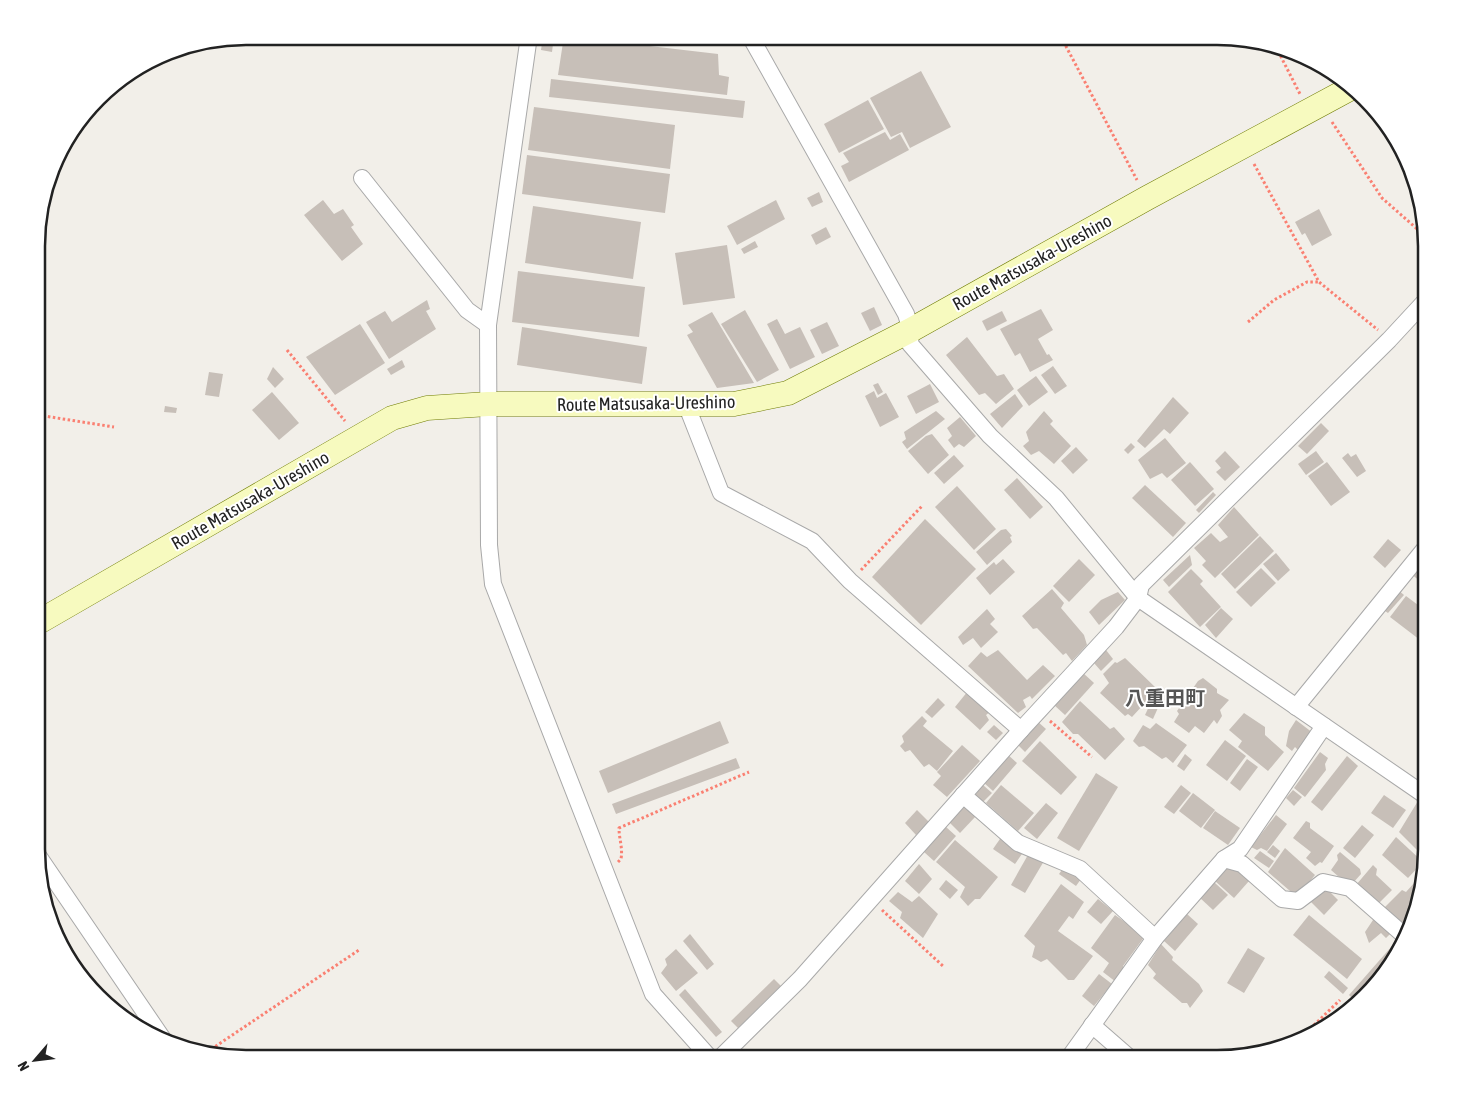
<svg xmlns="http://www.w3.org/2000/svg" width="1463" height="1095" viewBox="0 0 1463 1095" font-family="'Asap Condensed','Noto Sans JP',sans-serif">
	<rect width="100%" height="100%" fill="#f2efe9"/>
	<!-- building -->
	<g fill="#c7bfb8">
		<polygon points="543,36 554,36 552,52 541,50"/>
		<polygon points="564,36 718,54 719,75 729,77 727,95 558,75"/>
		<polygon points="921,71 951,127 910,148 902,132 891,137 870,98"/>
		<polygon points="551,79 745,101 743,118 549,97"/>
		<polygon points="868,100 884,129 839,153 824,124"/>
		<polygon points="534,107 675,125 670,169 528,150"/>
		<polygon points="885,132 890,140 900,134 909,150 849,182 841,166 849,162 843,153"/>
		<polygon points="527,155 670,174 665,213 522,194"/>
		<polygon points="819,192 823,202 812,207 807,198"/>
		<polygon points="323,200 334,214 343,209 354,225 351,227 363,244 342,261 304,215"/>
		<polygon points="776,200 785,219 737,245 727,226"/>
		<polygon points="533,206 641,222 633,279 525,263"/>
		<polygon points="1319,209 1332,235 1312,246 1305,233 1302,235 1295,222"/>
		<polygon points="826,227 831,237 816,245 811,235"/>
		<polygon points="755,241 758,247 744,254 741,249"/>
		<polygon points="727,245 735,298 683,305 675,253"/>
		<polygon points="518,271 645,287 639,337 512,322"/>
		<polygon points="427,300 430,309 426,311 436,329 389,359 366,322 385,311 392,322"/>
		<polygon points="874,307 882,325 870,331 861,313"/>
		<polygon points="1041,309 1053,330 1038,339 1047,355 1049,354 1053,360 1030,372 1020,353 1015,356 1000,329"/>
		<polygon points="745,310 779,370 757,382 721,324"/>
		<polygon points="1002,311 1007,321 987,331 982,321"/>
		<polygon points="712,312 754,383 717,388 687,335 693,332 688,325"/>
		<polygon points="777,319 785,334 800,327 815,357 790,369 767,324"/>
		<polygon points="827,322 839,346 822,354 810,330"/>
		<polygon points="360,324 385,363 335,395 306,357"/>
		<polygon points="522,327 647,347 642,384 517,365"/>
		<polygon points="967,337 997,376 1004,374 1014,389 996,404 985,393 979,395 946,355"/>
		<polygon points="402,360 405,367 391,375 387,369"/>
		<polygon points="1053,366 1067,386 1055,394 1041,375"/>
		<polygon points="273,367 284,379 275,388 267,379"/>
		<polygon points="209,372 223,374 219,397 205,395"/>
		<polygon points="1036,376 1048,392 1029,406 1017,390"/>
		<polygon points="878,383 883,392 878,395 873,385"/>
		<polygon points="930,384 939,402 916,414 907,396"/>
		<polygon points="874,391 877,398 886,393 899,417 880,427 865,396"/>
		<polygon points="272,392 299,423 279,440 252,410"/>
		<polygon points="1015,394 1023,406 1002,428 990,414"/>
		<polygon points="1173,397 1189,413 1170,434 1164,429 1145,448 1137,441"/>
		<polygon points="165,406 177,408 176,413 164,412"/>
		<polygon points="936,411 945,419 907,449 902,442 906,439 904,432"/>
		<polygon points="1044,411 1053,421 1050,424 1071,446 1054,464 1039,451 1031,455 1023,446 1029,441 1026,432"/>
		<polygon points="960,417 976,436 964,447 959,444 954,448 948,440 952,436 947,428"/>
		<polygon points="1321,423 1329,431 1307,454 1298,446"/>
		<polygon points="932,434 949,455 928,474 908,451 926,436"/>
		<polygon points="1165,438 1186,463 1167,478 1162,473 1150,479 1138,460"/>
		<polygon points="1131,443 1135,447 1128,454 1124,450"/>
		<polygon points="1076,447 1088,460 1073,474 1061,461"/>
		<polygon points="1225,451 1240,467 1225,481 1216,472 1221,468 1215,461"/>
		<polygon points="1316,451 1324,462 1306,475 1298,464"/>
		<polygon points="1348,453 1351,457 1356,454 1366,471 1357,477 1342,458"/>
		<polygon points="954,455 964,466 944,484 934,473"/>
		<polygon points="1190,462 1214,489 1195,506 1171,480"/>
		<polygon points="1327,462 1350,492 1331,506 1308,476"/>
		<polygon points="1017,478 1043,507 1030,519 1004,490"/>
		<polygon points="1145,485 1186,523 1173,537 1132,498"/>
		<polygon points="957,486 996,529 974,550 935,507"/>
		<polygon points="1213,492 1216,495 1199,513 1196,510"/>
		<polygon points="1234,507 1259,535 1215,578 1202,565 1206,561 1194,548 1211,533 1220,542 1228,537 1218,525"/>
		<polygon points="925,519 976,569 921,625 872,577"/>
		<polygon points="1006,529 1012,536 1010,537 1012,542 987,565 976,552 1001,530"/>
		<polygon points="1260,536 1274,551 1235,589 1221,574"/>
		<polygon points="1388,539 1401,550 1385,568 1373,557"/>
		<polygon points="1276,553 1290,570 1278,581 1263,564"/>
		<polygon points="1190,555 1192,565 1169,587 1163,580"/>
		<polygon points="1427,555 1426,586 1410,573"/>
		<polygon points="1003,559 1015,572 990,595 976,578 994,562 996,565"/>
		<polygon points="1079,559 1095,575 1069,602 1053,586"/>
		<polygon points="1261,568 1276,583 1251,607 1236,592"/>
		<polygon points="1191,569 1203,581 1200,584 1221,607 1200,627 1168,592"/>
		<polygon points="1052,589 1064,603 1061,608 1084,635 1087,645 1072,661 1066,653 1063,655 1037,628 1033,629 1022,616"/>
		<polygon points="1398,590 1404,595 1388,613 1382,609"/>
		<polygon points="1118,592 1125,600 1099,625 1089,612 1101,600"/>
		<polygon points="1406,596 1426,611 1426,640 1424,643 1390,617"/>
		<polygon points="1221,608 1233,619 1216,638 1205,625"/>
		<polygon points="987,609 995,619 990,624 998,632 981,648 973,638 963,645 958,637"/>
		<polygon points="998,650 1027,680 1043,665 1055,676 1032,699 1030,696 1023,700 1026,707 1018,713 968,666 981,652 987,657"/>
		<polygon points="1106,650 1113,659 1101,671 1094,663"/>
		<polygon points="1125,658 1155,687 1155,692 1132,717 1128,714 1125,716 1100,693 1109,683 1103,674 1115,662 1117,663"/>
		<polygon points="1082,672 1094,683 1065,715 1053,704"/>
		<polygon points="1203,678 1217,689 1217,693 1229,700 1220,710 1222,716 1217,724 1214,720 1204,733 1195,726 1189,733 1174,722 1179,714 1177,711 1198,681"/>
		<polygon points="968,691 992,710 986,715 989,720 980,730 955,707"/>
		<polygon points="938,698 945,705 932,718 925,712"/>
		<polygon points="1153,698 1161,701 1153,719 1145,715"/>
		<polygon points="1080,701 1110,729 1114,727 1125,739 1105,760 1078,734 1073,734 1062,722"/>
		<polygon points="1244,713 1265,727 1265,735 1284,752 1268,771 1238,747 1242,741 1229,730"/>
		<polygon points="922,716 927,721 923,726 953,751 937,771 929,764 924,767 910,750 905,752 900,746 904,742 902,736"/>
		<polygon points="1296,720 1313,733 1299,751 1295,747 1292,751 1286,746 1289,731"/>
		<polygon points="720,721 729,743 608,793 599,771"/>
		<polygon points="1037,721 1046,729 1025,752 1017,744"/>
		<polygon points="1156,723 1187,745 1173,763 1166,757 1162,759 1144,746 1139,747 1133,741 1143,725 1150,729"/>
		<polygon points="994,725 1003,733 996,740 987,732"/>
		<polygon points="1225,740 1246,756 1227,781 1206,765"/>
		<polygon points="1040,741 1077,777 1061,795 1022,761"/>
		<polygon points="962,745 980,761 947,797 933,785 941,776 937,772"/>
		<polygon points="1320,752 1328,758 1325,764 1326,770 1305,797 1294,788"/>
		<polygon points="1007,754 1017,763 993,791 983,782"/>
		<polygon points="1185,754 1192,760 1184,771 1177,766"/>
		<polygon points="1347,756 1358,766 1322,811 1311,802"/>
		<polygon points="736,758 740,768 616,814 612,804"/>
		<polygon points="1247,759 1258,767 1240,791 1230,783"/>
		<polygon points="1096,773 1118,787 1079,851 1057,838"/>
		<polygon points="983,785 992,793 983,802 975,795"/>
		<polygon points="1001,785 1034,813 1018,831 986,803"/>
		<polygon points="1181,785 1191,793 1174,814 1164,807"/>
		<polygon points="1293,790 1302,797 1294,806 1286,798"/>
		<polygon points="1193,793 1215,810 1201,828 1179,811"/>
		<polygon points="1384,795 1406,810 1393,828 1371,813"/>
		<polygon points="1418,801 1426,808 1426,814 1420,825 1426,831 1426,855 1424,857 1399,832"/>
		<polygon points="1046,803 1058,813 1037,839 1024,828"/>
		<polygon points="965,805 976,816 960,833 949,822"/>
		<polygon points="917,810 929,822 916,835 905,823"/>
		<polygon points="1215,811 1240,828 1228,845 1203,828"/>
		<polygon points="1276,815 1287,824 1267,851 1261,848 1257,850 1251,847"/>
		<polygon points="1306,821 1310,823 1310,828 1334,846 1322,863 1320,862 1315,866 1306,858 1311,852 1293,838"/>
		<polygon points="1362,825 1374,835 1355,858 1343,848"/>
		<polygon points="946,827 956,836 934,861 924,852"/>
		<polygon points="1002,836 1024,851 1015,864 993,849"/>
		<polygon points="1396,837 1423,862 1408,878 1382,855"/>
		<polygon points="955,840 998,877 980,899 975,899 968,906 960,897 965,887 936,862"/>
		<polygon points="1273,845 1280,851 1275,858 1267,852"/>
		<polygon points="1285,848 1315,875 1297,897 1268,872"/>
		<polygon points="1260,851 1274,861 1269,868 1254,858"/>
		<polygon points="1340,852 1360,869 1361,874 1353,883 1347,884 1331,870 1338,860 1337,855"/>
		<polygon points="1029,853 1044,861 1025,893 1011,885"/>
		<polygon points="919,864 932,879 919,894 905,881"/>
		<polygon points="1231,864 1249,881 1234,898 1215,881"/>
		<polygon points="1373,865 1377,869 1376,875 1392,890 1379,903 1356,885"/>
		<polygon points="1064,867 1081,879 1076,886 1059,874"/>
		<polygon points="1424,872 1415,912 1403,924 1384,908 1402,890 1406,892"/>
		<polygon points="946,880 958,890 950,899 939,889"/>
		<polygon points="1214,882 1228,895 1213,910 1199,897"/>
		<polygon points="1061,884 1084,902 1073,919 1069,916 1058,931 1093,956 1074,980 1068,980 1047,959 1041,962 1032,957 1035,946 1024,936"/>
		<polygon points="1325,887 1338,900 1324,915 1311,902"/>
		<polygon points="898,892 912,902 919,896 938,914 923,938 900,918 902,912 889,901"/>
		<polygon points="1098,899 1113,911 1101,924 1087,912"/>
		<polygon points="1187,914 1198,924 1175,951 1164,941"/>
		<polygon points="1115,915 1145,936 1123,966 1125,970 1116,982 1103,972 1109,963 1091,948"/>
		<polygon points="1309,915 1362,959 1347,979 1293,935"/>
		<polygon points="1375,917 1391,933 1386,938 1381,933 1369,943 1365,932"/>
		<polygon points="690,934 714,964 707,970 683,941"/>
		<polygon points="1161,944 1173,957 1172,960 1199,984 1203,991 1190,1008 1187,1003 1182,1003 1153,978 1156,974 1148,965"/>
		<polygon points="1392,946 1398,950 1375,987 1356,1002 1349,995"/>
		<polygon points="1248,948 1265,958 1244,993 1227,983"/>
		<polygon points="676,949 698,973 676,991 661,973 667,965 665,959"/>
		<polygon points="1329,971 1348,988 1343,994 1324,977"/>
		<polygon points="1099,974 1112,984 1094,1006 1082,996"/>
		<polygon points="774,979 781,986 738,1028 731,1021"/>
		<polygon points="685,989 722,1032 716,1037 679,995"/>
	</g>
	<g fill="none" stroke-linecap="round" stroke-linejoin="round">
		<!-- street casing -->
		<g stroke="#a9a9a9" stroke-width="18">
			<g id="street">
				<polyline points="529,36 488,325 489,545 493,584 653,994 711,1059"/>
				<polyline points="750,36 906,314 911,330 910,344 990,436 1056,498 1138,598 1426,796"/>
				<polyline points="362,178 467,310 488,325"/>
				<polyline points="686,404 721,493 812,541 850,581 1021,730"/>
				<polyline points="1296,707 1427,546"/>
				<polyline points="963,795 1018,843 1080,869 1155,938"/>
				<polyline points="37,854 165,1042"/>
				<polyline points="1224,859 1242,864 1282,899 1298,901 1323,882 1350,888 1406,937"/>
				<polyline points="1092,1025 1131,1059"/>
				<polyline points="719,1059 800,979 1021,730 1116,627 1138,598 1141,585 1389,340 1427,299"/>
				<polyline points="1068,1059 1155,938 1224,859 1240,849 1324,726"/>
			</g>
		</g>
		<!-- secondary casing -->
		<g stroke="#707d05" stroke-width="25">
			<polyline id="secondary" points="37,623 392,418 427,408 488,404 734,404 788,393 911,330 1147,198 1353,87"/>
		</g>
		<!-- path -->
		<g stroke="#fa8072" stroke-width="3" stroke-dasharray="2.5 2.5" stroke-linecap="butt">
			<polyline points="1061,37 1137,180"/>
			<polyline points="1276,47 1300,94"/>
			<polyline points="1332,122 1382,198 1424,235"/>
			<polyline points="1254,164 1319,282 1378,330"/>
			<polyline points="1248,322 1274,300 1307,282 1318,282"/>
			<polyline points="287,350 345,421"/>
			<polyline points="38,415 114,427"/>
			<polyline points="861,570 922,506"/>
			<polyline points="1050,721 1092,757"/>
			<path d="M618,862L621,859C623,848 619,839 619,828L749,772"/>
			<polyline points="882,910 943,966"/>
			<polyline points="1306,1038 1314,1025 1340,1000"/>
			<polyline points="207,1052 359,950"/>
		</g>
		<!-- street -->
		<use href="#street" stroke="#fff" stroke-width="16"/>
		<!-- secondary -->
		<use href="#secondary" stroke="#f7fabf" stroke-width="24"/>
	</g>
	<g text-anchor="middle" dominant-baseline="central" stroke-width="4" stroke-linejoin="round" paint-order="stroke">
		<!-- street labels -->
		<g font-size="18" fill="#222" stroke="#fff">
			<text transform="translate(1032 262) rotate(-29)">Route Matsusaka-Ureshino</text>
			<text transform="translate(646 403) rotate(-1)">Route Matsusaka-Ureshino</text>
			<text transform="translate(250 500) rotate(-30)">Route Matsusaka-Ureshino</text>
		</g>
		<!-- quarter labels -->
		<g font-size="20" font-weight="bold" fill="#555" stroke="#fff">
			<text x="1165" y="697">八重田町</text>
		</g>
	</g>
	<!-- crop -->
	<path d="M0 0H1463V1095H0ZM246 45H1217A201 201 0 0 1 1418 246V849A201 201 0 0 1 1217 1050H246A201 201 0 0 1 45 849V246A201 201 0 0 1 246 45Z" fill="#fff" fill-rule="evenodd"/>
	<path fill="none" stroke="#222" stroke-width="2.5" d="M246 45H1217A201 201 0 0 1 1418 246V849A201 201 0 0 1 1217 1050H246A201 201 0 0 1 45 849V246A201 201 0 0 1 246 45Z"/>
	<!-- north arrow -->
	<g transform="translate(35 1060) rotate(242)" stroke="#ffffff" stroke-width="4" paint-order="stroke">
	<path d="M0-4L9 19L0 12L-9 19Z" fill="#222222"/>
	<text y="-8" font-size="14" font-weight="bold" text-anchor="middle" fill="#222222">N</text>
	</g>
</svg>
